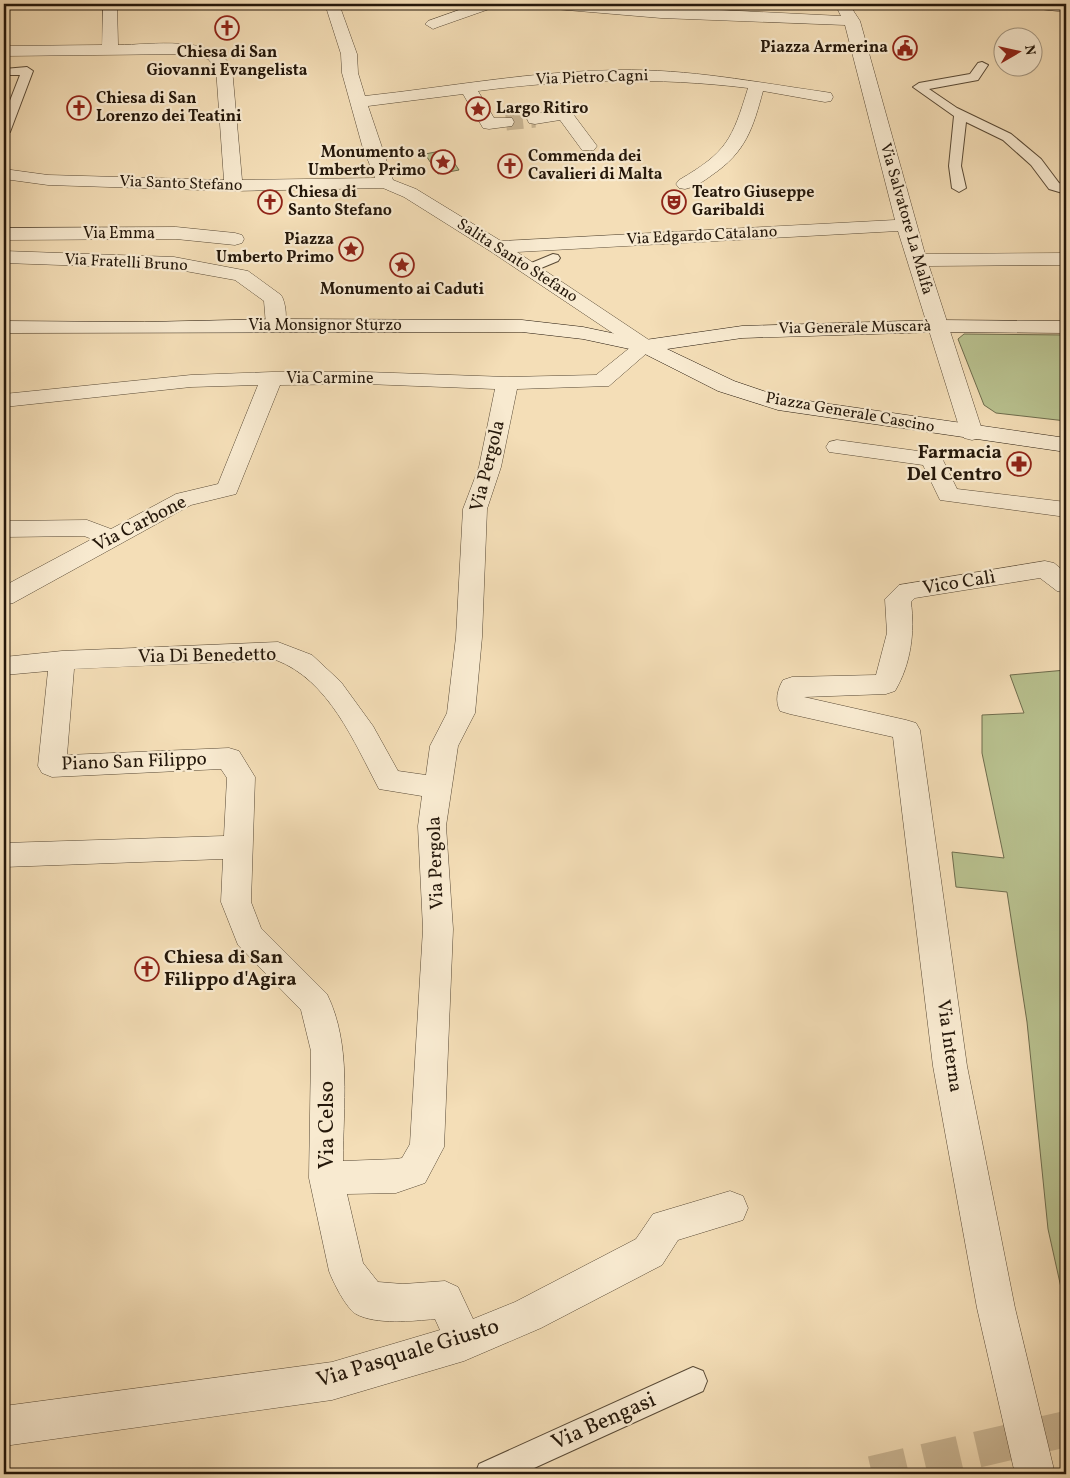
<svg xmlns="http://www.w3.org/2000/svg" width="1070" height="1478" viewBox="0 0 1070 1478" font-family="Vollkorn,serif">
	<rect width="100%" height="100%" fill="#f4deb7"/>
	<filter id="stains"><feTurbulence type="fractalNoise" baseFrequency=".004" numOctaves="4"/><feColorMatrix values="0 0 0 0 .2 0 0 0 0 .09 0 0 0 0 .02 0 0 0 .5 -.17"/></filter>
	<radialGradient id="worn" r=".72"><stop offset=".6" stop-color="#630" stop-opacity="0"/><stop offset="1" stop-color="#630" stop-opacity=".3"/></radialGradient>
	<!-- green -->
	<g fill="#b9c290" stroke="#6e6c4d">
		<polygon points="446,150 459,170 438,174 425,154"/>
		<polygon points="964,334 1066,335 1066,421 996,413 984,405 958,339"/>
		<polygon points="1066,670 1066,1310 1048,1229 1027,1022 1007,892 956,887 952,852 1004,858 982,753 982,715 1024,713 1010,675"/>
	</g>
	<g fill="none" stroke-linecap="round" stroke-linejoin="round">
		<!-- street-tunnel-far1 -->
		<polyline stroke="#cab694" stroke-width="17" stroke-dasharray="17 8" stroke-linecap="butt" points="506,122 535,119"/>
		<!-- street-tunnel -->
		<polyline stroke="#cab694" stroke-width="36" stroke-dasharray="36 18" stroke-linecap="butt" points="872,1474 1066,1429"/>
		<!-- lane casing -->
		<g stroke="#584935" stroke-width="2">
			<g id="lane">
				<polygon points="982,62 988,65 978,80 929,89 957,108 1011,134 1041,159 1059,183 1066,186 1066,194 1049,189 1031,165 1003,140 966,122 961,166 966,188 959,192 952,188 949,166 954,116 913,87 919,83 970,74 978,63"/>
				<polygon points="27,67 33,71 10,132 4,136 4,116 20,75 4,75 4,69"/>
				<polygon points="553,254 558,255 560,258 558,261 529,273 522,269 524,266"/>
				<polygon points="693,1367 703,1371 707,1381 703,1391 521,1474 475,1474 479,1464"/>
			</g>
		</g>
		<!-- street casing -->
		<g stroke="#584935" stroke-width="1">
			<g id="street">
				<path d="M103,4H117L118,45C150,45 215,34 232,68L242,180L375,178L362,145L342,73L341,54L325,4H339L357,54L358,73L365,96C449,87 533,71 618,70C690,69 754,82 825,92L831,93L833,97L831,101L825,102L763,91C753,128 746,152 712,175C704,181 695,187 685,189L679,188L676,184L679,180C727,152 732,140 748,88C657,77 569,79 478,91L494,118H512L514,122L512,126L489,129L483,128L463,94L368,106L393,180L416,189L501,241L895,220L845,25L661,18L543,8L536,4H599L841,16L835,4H849L860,21L925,254L1066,253V265L929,266L983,433L980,438L972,440L964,438L961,433L898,231L517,252L652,342L655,346L609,386L517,389L501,467L487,509L482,637L475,713L458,746L446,826L453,929L444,1147L425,1183L396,1193L347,1194L363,1263L378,1282L403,1284L445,1281L458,1287L473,1319L515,1302L636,1239L653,1214L730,1191L743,1196L748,1208L743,1220L678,1240L662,1265L541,1328L464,1361L332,1400L4,1446V1406L332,1362L440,1330L435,1319C413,1321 376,1325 356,1314C346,1308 333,1282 329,1271L309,1178L311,1051L301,1010L238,945L221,902L223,859L4,867V843L224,836L227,778L221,769L52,777L42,773L38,766L48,671L4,675V657L62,651L278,642L312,655L341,682L373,726L398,771L426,775L430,746L447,713L456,637L463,509L479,467L495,389L366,384L280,385L236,494L191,505L13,603L4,605V586L92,539L84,536L4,537V521L87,520L111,529L176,494L218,484L258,385L191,387L4,407V394L191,375L272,372H366L507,377L596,375L632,346L490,251L404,197L383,188L233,191L48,185L4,179V169L48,175L224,180L216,68L208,59L187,54L4,56V46L102,45ZM276,660C329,680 354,742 379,789L422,796L418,826L423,929L410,1144L402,1158L396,1159L343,1161C343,1106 352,1045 327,994L261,928L251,902L255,777L239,751L229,748L67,755L74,669Z"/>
				<polygon points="476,4 497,4 495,7 438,27 433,29 425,24 428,21"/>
				<polygon points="1023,4 1066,4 1066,12 1030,8 1025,7"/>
				<polygon points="564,109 570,110 597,146 594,150 582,150 560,120 535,124 529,123 527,119 529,115"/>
				<polygon points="176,227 235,233 242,235 244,239 242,243 235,245 176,239 4,240 4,228"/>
				<path d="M4,251L174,257L248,271L281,295C286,302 288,322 283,329L276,331L269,329L266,325L264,301L235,280L174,269L4,263Z"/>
				<polygon points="837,440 940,454 957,489 1066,502 1066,517 940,500 923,465 829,452 826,447 829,442"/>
				<path d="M1045,561L1054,563L1066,573V593L1057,591L1040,578L915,598L911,602C915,632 911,664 895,691L886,694L804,697L906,720L916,723L920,730L967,1066L1015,1308L1055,1474H1015L977,1308L933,1066L893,737L790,714L780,711C775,701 777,690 783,680L792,677L876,675L887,633L885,599L899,585Z"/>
			</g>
		</g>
		<!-- secondary casing -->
		<g stroke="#24170a" stroke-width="1">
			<polygon id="secondary" points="276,319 522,320 583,327 645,340 742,326 937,320 1066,321 1066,333 937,332 742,338 667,349 734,381 781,397 1066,438 1066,452 778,410 718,391 639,351 583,339 522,332 4,333 4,321 144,322"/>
		</g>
		<!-- lane -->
		<use href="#lane" fill="#f8ead0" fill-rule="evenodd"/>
		<!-- street -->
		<use href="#street" fill="#f8ead0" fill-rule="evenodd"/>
		<!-- secondary -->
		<use href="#secondary" fill="#f8ead0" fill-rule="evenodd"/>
	</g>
	<!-- icons -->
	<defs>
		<g id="church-ring" transform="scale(1.25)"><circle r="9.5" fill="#f8ead0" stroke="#8f2418" stroke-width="1.5"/><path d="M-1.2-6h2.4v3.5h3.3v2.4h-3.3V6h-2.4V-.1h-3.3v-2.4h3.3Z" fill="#8f2418"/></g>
		<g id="civic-ring" transform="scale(1.25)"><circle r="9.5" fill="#f8ead0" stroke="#8f2418" stroke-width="1.5"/><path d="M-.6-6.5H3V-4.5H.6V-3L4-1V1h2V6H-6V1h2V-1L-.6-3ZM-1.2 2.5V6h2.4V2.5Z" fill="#8f2418"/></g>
		<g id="sight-ring" transform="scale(1.25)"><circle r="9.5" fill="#f8ead0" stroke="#8f2418" stroke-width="1.5"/><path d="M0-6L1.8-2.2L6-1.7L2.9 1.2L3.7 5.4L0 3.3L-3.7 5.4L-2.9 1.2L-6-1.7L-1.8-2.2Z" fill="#8f2418"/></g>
		<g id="theatre-ring" transform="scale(1.25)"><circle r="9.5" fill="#f8ead0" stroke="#8f2418" stroke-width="1.5"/><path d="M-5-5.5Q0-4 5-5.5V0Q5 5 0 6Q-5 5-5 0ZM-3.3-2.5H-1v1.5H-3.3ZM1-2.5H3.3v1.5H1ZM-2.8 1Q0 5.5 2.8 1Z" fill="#8f2418"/></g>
		<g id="pharmacy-ring" transform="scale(1.25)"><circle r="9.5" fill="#f8ead0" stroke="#8f2418" stroke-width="1.5"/><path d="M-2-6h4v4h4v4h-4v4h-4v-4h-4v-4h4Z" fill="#8f2418"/></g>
	</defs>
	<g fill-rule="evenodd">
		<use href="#church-ring" x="227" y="28"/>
		<use href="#civic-ring" x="905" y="48"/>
		<use href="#church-ring" x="79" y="108"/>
		<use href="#sight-ring" x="478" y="109"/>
		<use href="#sight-ring" x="443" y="162"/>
		<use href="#church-ring" x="510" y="166"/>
		<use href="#church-ring" x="270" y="202"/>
		<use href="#theatre-ring" x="674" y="202"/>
		<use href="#sight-ring" x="351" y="249"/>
		<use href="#sight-ring" x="402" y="265"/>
		<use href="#pharmacy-ring" x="1019" y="464"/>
		<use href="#church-ring" x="147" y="969"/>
	</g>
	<g text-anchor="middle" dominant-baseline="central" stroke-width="4.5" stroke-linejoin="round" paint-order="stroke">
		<!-- far-poi labels -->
		<g font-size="16" font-weight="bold" fill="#24170a" stroke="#f8ead0" text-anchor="start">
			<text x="888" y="48" text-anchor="end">Piazza Armerina</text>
			<text x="227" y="53" text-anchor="middle">Chiesa di San<tspan x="227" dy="18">Giovanni Evangelista</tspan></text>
			<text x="96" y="99">Chiesa di San<tspan x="96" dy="18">Lorenzo dei Teatini</tspan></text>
			<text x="496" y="109">Largo Ritiro</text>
			<text x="426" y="153" text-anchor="end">Monumento a<tspan x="426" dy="18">Umberto Primo</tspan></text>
			<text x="528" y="157">Commenda dei<tspan x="528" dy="18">Cavalieri di Malta</tspan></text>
			<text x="288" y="193">Chiesa di<tspan x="288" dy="18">Santo Stefano</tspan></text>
			<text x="692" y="193">Teatro Giuseppe<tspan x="692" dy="18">Garibaldi</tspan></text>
			<text x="334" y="240" text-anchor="end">Piazza<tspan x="334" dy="18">Umberto Primo</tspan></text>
			<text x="402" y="290" text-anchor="middle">Monumento ai Caduti</text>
		</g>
		<!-- far-street labels -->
		<g font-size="16" fill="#24170a" stroke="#f8ead0">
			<text transform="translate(592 78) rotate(-2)">Via Pietro Cagni</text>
			<text transform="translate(181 184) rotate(2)">Via Santo Stefano</text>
			<text transform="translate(906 219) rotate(74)">Via Salvatore La Malfa</text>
			<text x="119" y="234">Via Emma</text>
			<text transform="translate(702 236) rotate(-3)">Via Edgardo Catalano</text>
			<text transform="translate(517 261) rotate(33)">Salita Santo Stefano</text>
			<text transform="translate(126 263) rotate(3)">Via Fratelli Bruno</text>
			<text x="325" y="326">Via Monsignor Sturzo</text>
			<text transform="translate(855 328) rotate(-1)">Via Generale Muscarà</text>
			<text x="330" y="379">Via Carmine</text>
			<text transform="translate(850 413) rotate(10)">Piazza Generale Cascino</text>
		</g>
		<!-- poi labels -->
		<g font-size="19" font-weight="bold" fill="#24170a" stroke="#f8ead0" text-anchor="end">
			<text x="1002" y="453">Farmacia<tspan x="1002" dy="22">Del Centro</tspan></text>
			<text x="164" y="958" text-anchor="start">Chiesa di San<tspan x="164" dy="22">Filippo d'Agira</tspan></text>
		</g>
		<!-- street labels -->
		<g font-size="19" fill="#24170a" stroke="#f8ead0">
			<text transform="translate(488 466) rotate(-76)">Via Pergola</text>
			<text transform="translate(140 524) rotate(-27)">Via Carbone</text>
			<text transform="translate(959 583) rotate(-9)">Vico Calì</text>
			<text transform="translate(207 656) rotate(-1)">Via Di Benedetto</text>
			<text transform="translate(134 762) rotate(-2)">Piano San Filippo</text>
			<text transform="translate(436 863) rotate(-92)">Via Pergola</text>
			<text transform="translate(949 1046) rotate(82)">Via Interna</text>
		</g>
		<!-- near-street labels -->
		<g font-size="22" fill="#24170a" stroke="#f8ead0">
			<text transform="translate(327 1125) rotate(-90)">Via Celso</text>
			<text transform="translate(408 1354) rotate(-17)">Via Pasquale Giusto</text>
			<text transform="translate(604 1422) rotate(-24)">Via Bengasi</text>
		</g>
	</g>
	<!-- margin -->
	<rect width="1070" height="1478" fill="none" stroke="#f4deb7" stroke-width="20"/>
	<rect x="5" y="5" width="1060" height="1468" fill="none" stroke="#24170a" stroke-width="2.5"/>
	<rect x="10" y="10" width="1050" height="1458" fill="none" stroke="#24170a"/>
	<!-- north arrow -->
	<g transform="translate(1018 52) rotate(81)"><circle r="24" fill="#f8ead0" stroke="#a39681"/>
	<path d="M0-4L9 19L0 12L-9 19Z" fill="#8f2418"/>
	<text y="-8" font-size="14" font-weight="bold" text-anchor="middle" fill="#24170a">N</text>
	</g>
	<rect width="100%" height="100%" filter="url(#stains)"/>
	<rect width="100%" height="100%" fill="url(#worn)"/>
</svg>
